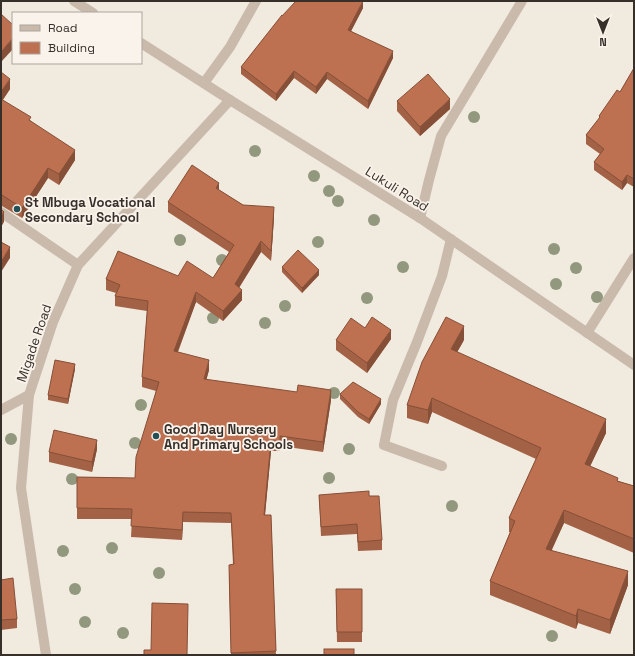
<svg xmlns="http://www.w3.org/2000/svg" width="635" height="656" viewBox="0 0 635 656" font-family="'Space Grotesk',sans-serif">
	<rect width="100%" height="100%" fill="#f1eadf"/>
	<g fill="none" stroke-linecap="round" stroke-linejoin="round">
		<!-- minor -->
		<g stroke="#c9baac" stroke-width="10">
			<polyline points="74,1 93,13"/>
			<polyline points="141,43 230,100 420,218 634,365"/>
			<polyline points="204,83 230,47 256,1"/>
			<polyline points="1,212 78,265"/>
			<polyline points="420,218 429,180 441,136 522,1"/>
			<polyline points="587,333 634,258"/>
			<polyline points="1,410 29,395"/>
			<polyline points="442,466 384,445 393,400 417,342 442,276 451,239"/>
			<polyline points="46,655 21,488 29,395 53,322 78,265 230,100"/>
		</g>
	</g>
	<!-- trees -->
	<g fill="#92987e">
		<circle cx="474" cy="117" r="6"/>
		<circle cx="255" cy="151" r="6"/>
		<circle cx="314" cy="176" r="6"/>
		<circle cx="329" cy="191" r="6"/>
		<circle cx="338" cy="201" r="6"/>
		<circle cx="374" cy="220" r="6"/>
		<circle cx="180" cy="240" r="6"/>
		<circle cx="318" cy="242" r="6"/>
		<circle cx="554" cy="249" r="6"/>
		<circle cx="222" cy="260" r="6"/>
		<circle cx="403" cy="267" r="6"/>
		<circle cx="576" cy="268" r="6"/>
		<circle cx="556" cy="284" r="6"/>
		<circle cx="597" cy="297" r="6"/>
		<circle cx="367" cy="298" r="6"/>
		<circle cx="285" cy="306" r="6"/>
		<circle cx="213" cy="318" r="6"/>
		<circle cx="265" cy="323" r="6"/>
		<circle cx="334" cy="393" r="6"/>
		<circle cx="141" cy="405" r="6"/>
		<circle cx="11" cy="439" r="6"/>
		<circle cx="135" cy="443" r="6"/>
		<circle cx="349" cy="449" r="6"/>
		<circle cx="329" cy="478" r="6"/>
		<circle cx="72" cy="479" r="6"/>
		<circle cx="452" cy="506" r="6"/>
		<circle cx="112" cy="548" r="6"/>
		<circle cx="63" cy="551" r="6"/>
		<circle cx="159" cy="573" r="6"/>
		<circle cx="75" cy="589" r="6"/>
		<circle cx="85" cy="622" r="6"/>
		<circle cx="123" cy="633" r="6"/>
		<circle cx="552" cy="636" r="6"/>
	</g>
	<!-- wall -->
	<g fill="#a36145">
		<polygon points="363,8 351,31 393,58 368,109 327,79 316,94 294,78 276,101 241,74 241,67 282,16"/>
		<polygon points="634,68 634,187 627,183 622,190 594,170 594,162 600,154 586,144 586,135 599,119 599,116 620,92"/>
		<polygon points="1,72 10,89 3,100 31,121 75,160 59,185 48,178 22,218 2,206 1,206"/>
		<polygon points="397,101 450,109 420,136 397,111"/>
		<polygon points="219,190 243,205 274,217 271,261 261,252 239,288 242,300 223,321 196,302 178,352 209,370 206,380 331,400 323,452 280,446 280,451 271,451 265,515 271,515 276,655 231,655 229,575 233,564 231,523 183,522 182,540 131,537 132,519 77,519 77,477 135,478 156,391 142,387 142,377 147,311 115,306 115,296 116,293 106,290 106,279 178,276 213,278 229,252 168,212 168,202"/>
		<polygon points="282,267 319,275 302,293 282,272"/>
		<polygon points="365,328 391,339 367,373 336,350 336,340"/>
		<polygon points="464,340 457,352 606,433 590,466 618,481 634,486 634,553 564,523 551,550 628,585 610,634 578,623 576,629 490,595 490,581 510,532 509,532 509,518 536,459 432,412 428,424 407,418 407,405"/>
		<polygon points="75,369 68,404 48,400 48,395"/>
		<polygon points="340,394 381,404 369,424 358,417 340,399"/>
		<polygon points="97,449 92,472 49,462 49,452"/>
		<polygon points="319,495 369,496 382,540 382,550 358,551 357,534 321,536"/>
		<polygon points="1,580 17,619 17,628 1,630"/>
		<polygon points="336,589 362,589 362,642 337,642"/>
	</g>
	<!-- shaded-wall -->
	<g fill="#854f38">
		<polygon points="363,1 363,8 348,37 348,30"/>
		<polygon points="13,38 13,49 1,62 1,52"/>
		<polygon points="393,51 393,58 368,109 368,101"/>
		<polygon points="294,71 294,78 276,101 276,94"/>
		<polygon points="327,72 327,79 316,94 316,87"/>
		<polygon points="10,79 10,89 1,102 1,92"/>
		<polygon points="450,99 450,109 420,136 420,127"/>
		<polygon points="75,150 75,160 59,185 59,174"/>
		<polygon points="48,168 48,178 22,218 22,208"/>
		<polygon points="627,175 627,183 622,190 622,182"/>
		<polygon points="219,183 219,193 216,188"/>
		<polygon points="274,207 274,217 271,261 271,251"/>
		<polygon points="4,212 4,222 1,227 1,216"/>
		<polygon points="261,241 261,252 235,294 235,284"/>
		<polygon points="10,247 10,258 1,272 1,262"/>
		<polygon points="319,270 319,275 302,293 302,288"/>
		<polygon points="242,290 242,300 223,321 223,311"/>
		<polygon points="196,292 196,302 174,361 174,351"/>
		<polygon points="464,326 464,340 451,363 451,349"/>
		<polygon points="391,330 391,339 367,373 367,363"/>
		<polygon points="209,360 209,370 204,389 204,379"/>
		<polygon points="75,364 75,369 68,404 68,399"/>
		<polygon points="331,390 331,400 323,452 323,442"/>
		<polygon points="432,398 432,412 428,424 428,410"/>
		<polygon points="381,399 381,404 369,424 369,419"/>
		<polygon points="606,419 606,433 585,477 585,464"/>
		<polygon points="97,440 97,449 92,472 92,462"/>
		<polygon points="271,441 271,451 264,525 264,515"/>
		<polygon points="564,510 564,523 546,563 546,549"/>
		<polygon points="183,512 183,522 182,540 182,530"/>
		<polygon points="628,571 628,585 610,634 610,620"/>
		<polygon points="578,609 578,623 576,629 576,616"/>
	</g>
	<!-- building -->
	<g fill="#be7150" stroke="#854f38">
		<polygon points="296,1 363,1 348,30 393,51 368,101 327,72 316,87 294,71 276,94 241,67 282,15 282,16"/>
		<polygon points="1,14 13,25 13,38 1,52"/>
		<polygon points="634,68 634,179 627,175 622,182 594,162 604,149 586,135 600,117 599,116 617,90 620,92"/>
		<polygon points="1,72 10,79 1,92"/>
		<polygon points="428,74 450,99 420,127 397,101"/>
		<polygon points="1,99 31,117 29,120 75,150 59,174 48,168 22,208 2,195 1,195"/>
		<polygon points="192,165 219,183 216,188 243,205 274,207 271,251 261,241 235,284 242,290 223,311 196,292 174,351 209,360 204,379 297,392 298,385 331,390 323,442 280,436 280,441 271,441 264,515 271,515 276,651 231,653 229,565 234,564 231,513 183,512 182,530 131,526 132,509 77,508 77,477 135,478 136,457 159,382 142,377 148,301 115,296 120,285 106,279 118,251 178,276 187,261 213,278 234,245 168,202"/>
		<polygon points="1,209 4,212 1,216"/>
		<polygon points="1,242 10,247 1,262"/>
		<polygon points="298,250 319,270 302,288 282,267"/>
		<polygon points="372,317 391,330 367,363 336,340 351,318 365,328"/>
		<polygon points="446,317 464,326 451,349 606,419 585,464 618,478 617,481 634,486 634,539 564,510 546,549 628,571 610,620 578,609 576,616 490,581 515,521 509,518 541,448 432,398 428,410 407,405 422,362"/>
		<polygon points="55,360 75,364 68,399 48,395"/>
		<polygon points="353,382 381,399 369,419 358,412 340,394"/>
		<polygon points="54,430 97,440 92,462 49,452"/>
		<polygon points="369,491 369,496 379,496 382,540 358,542 357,524 321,527 319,495"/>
		<polygon points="13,578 17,619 1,620 1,580"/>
		<polygon points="336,589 362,589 362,632 337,632"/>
		<polygon points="152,603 188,604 187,655 144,655 144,650 151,650"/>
		<rect x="324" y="649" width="30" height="6"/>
	</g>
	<!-- markers -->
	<g fill="#225056" stroke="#f9f3eb" stroke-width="1.5">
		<circle cx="17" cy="209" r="4"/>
		<circle cx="156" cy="436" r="4"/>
	</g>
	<g text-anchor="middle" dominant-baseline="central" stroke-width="3.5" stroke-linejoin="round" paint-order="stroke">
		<!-- street labels -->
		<g font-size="13" fill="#372f2a" stroke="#f9f3eb">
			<text transform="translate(397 189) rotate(32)">Lukuli Road</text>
			<text transform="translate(34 343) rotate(-71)">Migade Road</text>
		</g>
		<!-- poi labels -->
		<g font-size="13" font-weight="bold" fill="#372f2a" stroke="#f9f3eb" text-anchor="start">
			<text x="25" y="202">St Mbuga Vocational<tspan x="25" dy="15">Secondary School</tspan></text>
			<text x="164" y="429">Good Day Nursery<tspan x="164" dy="15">And Primary Schools</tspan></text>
		</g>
	</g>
	<!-- border -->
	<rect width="635" height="656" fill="none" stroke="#372f2a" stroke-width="4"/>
	<!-- legend -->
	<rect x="12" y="12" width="130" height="52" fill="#f9f3eb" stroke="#aba59e"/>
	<rect x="20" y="25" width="20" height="6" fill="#c9baac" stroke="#aba59e"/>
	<text x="48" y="32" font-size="12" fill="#372f2a">Road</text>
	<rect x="20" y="42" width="20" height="12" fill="#be7150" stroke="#aba59e"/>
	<text x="48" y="52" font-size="12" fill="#372f2a">Building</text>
	<!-- north arrow -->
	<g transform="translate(603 32) rotate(180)" stroke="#f9f3eb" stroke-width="3" paint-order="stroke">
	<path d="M0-3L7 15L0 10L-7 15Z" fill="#372f2a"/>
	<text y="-6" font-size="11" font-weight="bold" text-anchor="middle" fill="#372f2a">N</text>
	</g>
</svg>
